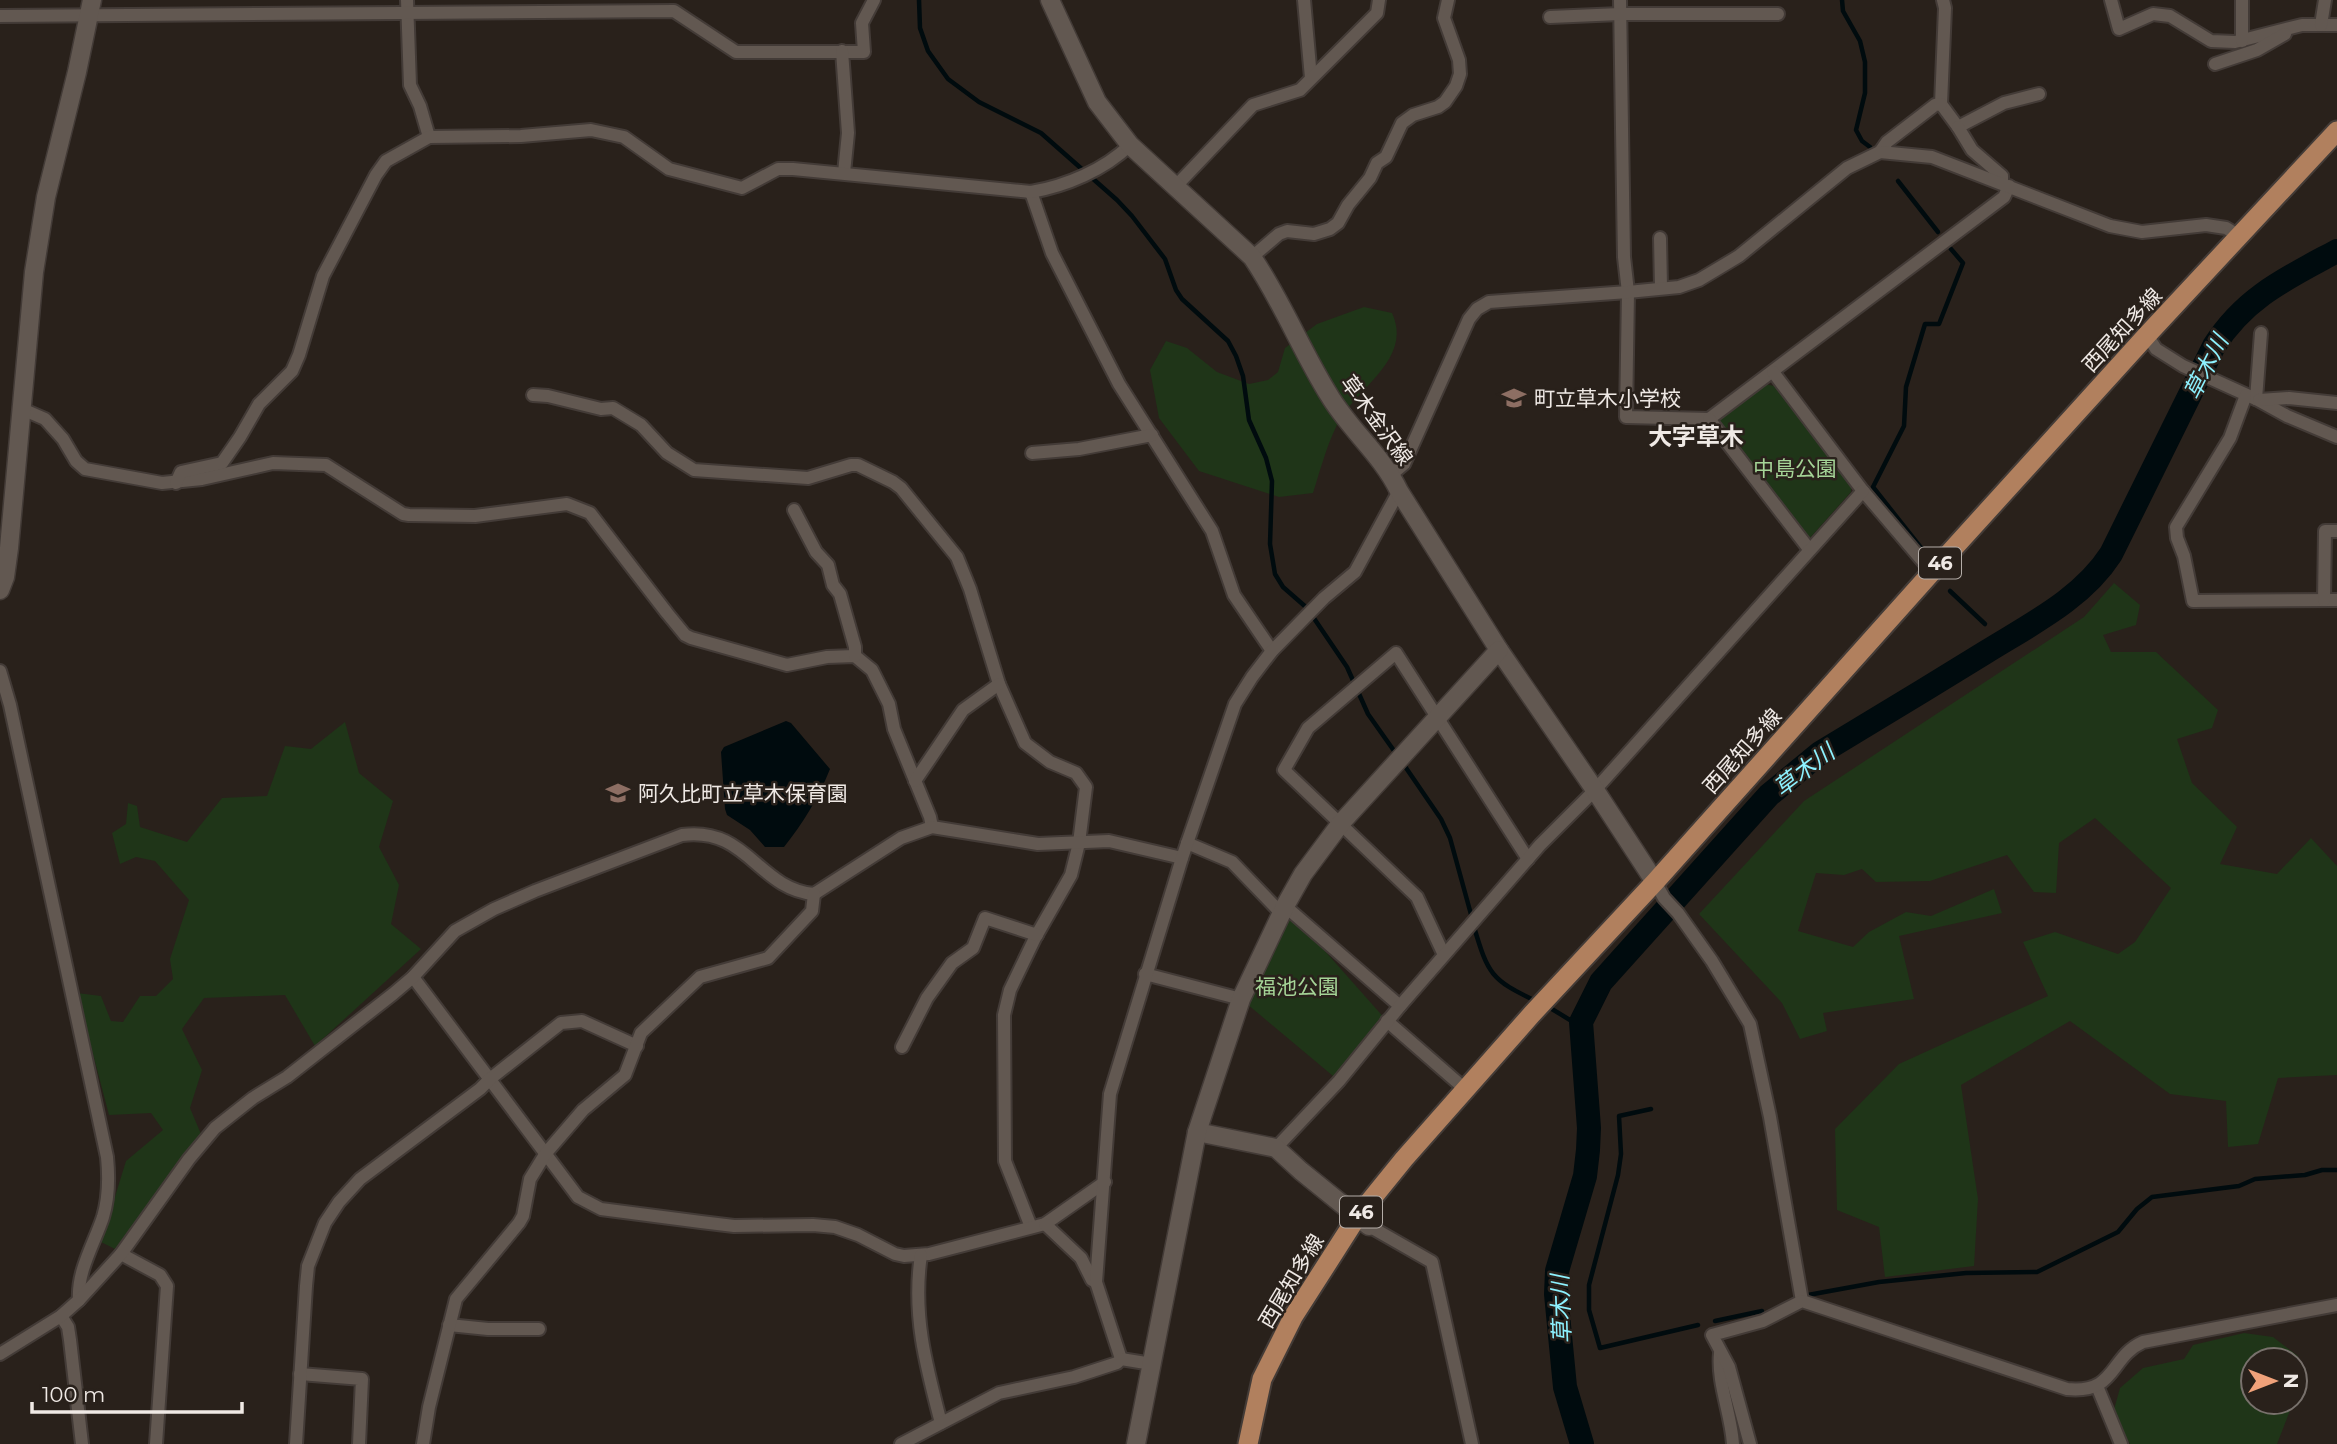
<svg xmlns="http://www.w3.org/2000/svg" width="2337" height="1444" viewBox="0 0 2337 1444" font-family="Montserrat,'Noto Sans JP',sans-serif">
	<rect width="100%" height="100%" fill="#29211b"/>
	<!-- green -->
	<g fill="#1f3518">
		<path d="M1364,307L1392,313C1414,361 1353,389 1336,427C1326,448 1320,471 1313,493L1279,497L1199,471L1159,418L1150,370L1166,341L1187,348L1217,372L1249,384L1268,380L1278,372L1285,348L1317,324Z"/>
		<polygon points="1765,384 1774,386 1851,485 1851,492 1808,540 1716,422"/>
		<polygon points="2114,583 2140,605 2136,625 2103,635 2111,652 2156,652 2218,710 2212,728 2177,739 2192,783 2237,827 2220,864 2277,874 2311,838 2337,866 2337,1075 2278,1078 2258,1144 2228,1147 2226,1101 2170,1094 2070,1021 1961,1085 1978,1199 1974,1266 1885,1277 1879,1227 1837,1210 1835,1129 1899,1064 2048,996 2023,942 2055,932 2118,954 2135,942 2171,888 2095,818 2059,843 2056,893 2034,892 2007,855 1930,881 1876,882 1862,869 1844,875 1816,873 1798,931 1853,947 1869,932 1906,912 1931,916 1994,889 2002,913 1899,936 1914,999 1823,1013 1827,1031 1800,1039 1782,1003 1699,914 1804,801 2084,617"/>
		<polygon points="345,722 359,773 393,801 379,847 399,885 391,924 421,949 315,1046 285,995 204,998 182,1029 202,1070 190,1108 201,1134 115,1249 101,1242 126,1161 163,1130 151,1113 109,1115 77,993 101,996 111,1021 123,1022 140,996 156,996 173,979 170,959 189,900 155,861 136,857 120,864 112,833 126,824 128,803 137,806 140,827 187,842 222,798 267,796 285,746 311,749"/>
		<polygon points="1285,906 1387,1021 1339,1081 1241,999"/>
		<polygon points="2244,1333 2273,1337 2298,1356 2295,1362 2253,1360 2253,1402 2291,1402 2291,1408 2277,1444 2130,1444 2113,1413 2120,1388 2143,1368 2184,1359 2193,1345"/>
	</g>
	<!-- water -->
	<path fill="#000b0e" d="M786,721L791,723L830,769C818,799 803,823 784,847H765L750,830L727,815L725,809L721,752L724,747Z"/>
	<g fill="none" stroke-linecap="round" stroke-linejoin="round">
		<!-- stream -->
		<g stroke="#000b0e" stroke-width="4.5">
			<polyline points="919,0 920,28 928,51 948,79 979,102 1041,133 1117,200 1132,216 1165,259 1176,290 1182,299 1228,341 1236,356 1243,376 1249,420 1266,458 1272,481 1270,544 1275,574 1283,587 1307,608 1347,667 1368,714 1397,755"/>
			<polyline points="1842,0 1843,11 1860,41 1865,62 1865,93 1856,130 1862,141 1870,147"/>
			<polyline points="1898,181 1938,232"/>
			<polyline points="1922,549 1873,487 1904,426 1906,387 1925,324 1939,324 1963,263 1951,249"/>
			<polyline points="1950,591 1985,624"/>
			<polyline points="1402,762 1441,819 1450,838 1472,918"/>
			<path d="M1474,927C1488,974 1491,980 1536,1001"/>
			<polyline points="1547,1006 1570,1020 1581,1022"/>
			<polyline points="1651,1109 1619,1116 1621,1154 1618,1175 1589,1285 1589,1310 1600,1348 1698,1325"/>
			<polyline points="1808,1295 1879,1282 1966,1273 2037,1272 2118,1232 2137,1209 2152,1197 2239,1186 2255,1179 2305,1175 2322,1170 2337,1170"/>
			<polyline points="1715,1321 1762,1311"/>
		</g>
		<!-- river -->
		<path stroke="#000b0e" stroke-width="24" d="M1582,1444L1565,1387L1556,1294L1557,1271L1585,1176L1588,1150L1589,1128L1581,1022L1601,982L1769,795L1820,753C1875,720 1931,686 1986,652C2031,624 2082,599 2111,554L2214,346C2245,297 2287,278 2337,251"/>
		<!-- street casing -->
		<g stroke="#433b37" stroke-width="16">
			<g id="street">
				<polyline points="407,0 410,85 420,106 429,137"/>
				<polyline points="1304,0 1311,78"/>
				<polyline points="1620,0 1624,257 1628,292 1626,417 1709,419 2004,197 2009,186"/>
				<polyline points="1943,0 1945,8 1941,104 1958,127 2004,103 2039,94"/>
				<polyline points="2111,0 2119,29 2153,14 2170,16 2211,41 2235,42 2302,25 2337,25"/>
				<polyline points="2242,0 2242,41"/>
				<polyline points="0,16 674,11 736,52 864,52 862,23 874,0"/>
				<polyline points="1550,17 1620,14 1778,14"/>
				<polyline points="2321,25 2325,0"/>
				<polyline points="842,51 848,133 844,173"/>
				<polyline points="2215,64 2257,50 2285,34"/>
				<polyline points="1958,127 1972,150 2002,176 2002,183"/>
				<polyline points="1880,152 1887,142 1935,105 1941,104"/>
				<polyline points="1176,186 1253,105 1300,90 1377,13 1379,0"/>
				<polyline points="1031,192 1052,253 1119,384 1212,531 1234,595 1272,651"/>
				<polyline points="1660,238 1661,287"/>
				<polyline points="1252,257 1279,234 1287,231 1314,234 1330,229 1338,223 1348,205 1370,178 1377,163 1386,157 1402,123 1413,115 1438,107 1445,102 1456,86 1460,74 1459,60 1444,18 1448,0"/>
				<polyline points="2147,335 2156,349 2183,366 2258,400 2287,416 2337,437"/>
				<polyline points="1773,372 1863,491 1932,572"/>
				<polyline points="533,395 548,396 601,409 613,408 641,425 667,453 694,470 808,478 851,465 858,465 893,482 901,488 957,557 970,589 999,684 1025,743 1050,762 1076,773 1086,787 1079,843 1071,875 1035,938 1010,990 1004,1015 1005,1161 1031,1227"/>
				<polyline points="2246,395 2230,438 2176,527 2177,538 2184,556 2193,601 2337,600"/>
				<polyline points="2256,399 2261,333"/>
				<polyline points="2259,400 2289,398 2337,403"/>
				<polyline points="22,409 45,419 63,439 76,461 85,469 162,483 202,479 273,463 326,465 403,514 409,515 475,516 567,504 590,513 667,613 685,635 691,638 787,665 827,657 855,656 872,670 889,704 894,729 930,817 932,827"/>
				<polyline points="1709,419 1809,549"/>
				<polyline points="1032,453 1079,449 1152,435"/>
				<polyline points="1391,475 1404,464 1469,319 1477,309 1489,302 1628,292 1679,287 1699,280 1739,256 1847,168 1880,152 1932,157 2110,226 2142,232 2206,225 2226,228 2241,237"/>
				<path d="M176,483L181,472L222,463L240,437L259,404L292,371L299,355L323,276L376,175L386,161L429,137L521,136L591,130L624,137L669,169L742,188L778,169H793L1031,192C1066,186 1104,170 1130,145"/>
				<polyline points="794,510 816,552 828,565 833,585 840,594 855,647 855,656"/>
				<polyline points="2324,600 2325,531 2337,531"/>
				<path d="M0,671L10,705L107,1157C109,1177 109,1197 103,1217C94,1244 77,1271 79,1300"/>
				<polyline points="915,781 963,710 999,684"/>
				<polyline points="1187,843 1232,862 1281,913"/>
				<polyline points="1655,882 1664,898 1678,913 1712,961 1750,1024 1770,1117 1802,1301"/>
				<polyline points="1285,906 1400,1006"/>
				<polyline points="1444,955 1417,897 1284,770 1308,728 1396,653 1528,859"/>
				<polyline points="1145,974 1241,999"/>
				<polyline points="413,977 578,1197 601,1209 701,1222 734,1226 813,1225 835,1227 858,1235 895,1254 904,1256 929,1254 1045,1224 1105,1182"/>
				<polyline points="1387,1021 1465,1089"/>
				<polyline points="902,1047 927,998 952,963 973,948 985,918 1037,935"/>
				<polyline points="1276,1148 1339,1081 1400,1006 1540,845 1595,790 1863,491"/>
				<polyline points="1045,1224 1081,1258 1092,1280 1096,1282"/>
				<polyline points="1369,1226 1432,1262 1472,1444"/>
				<polyline points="121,1254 160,1275 167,1286 156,1444"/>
				<path d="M921,1255C912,1314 926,1366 941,1423"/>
				<polyline points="61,1316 68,1327 70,1340 82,1444"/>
				<polyline points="449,1325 488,1329 539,1329"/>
				<path d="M1720,1353C1717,1383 1731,1413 1733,1444"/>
				<path d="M0,1354L61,1316L79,1300L121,1254L189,1159L215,1128L253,1098L287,1077L393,994L413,977L455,931L494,909L535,891L682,835C747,826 758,889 814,894L901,838L932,827L1038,844L1109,841L1182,858"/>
				<polyline points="1121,1359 1096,1282 1110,1094 1182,858 1235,704 1252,677 1272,651 1324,598 1355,572 1399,491"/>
				<polyline points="300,1374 362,1379 359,1444"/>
				<polyline points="2097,1386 2121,1444"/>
				<polyline points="296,1444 306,1286 308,1266 325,1223 339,1202 360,1179 480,1089 490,1079 561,1023 582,1021 637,1046"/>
				<polyline points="423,1444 429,1407 456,1299 519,1223 523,1216 530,1179 546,1153 583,1110 625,1075 641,1033 700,977 768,958 812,911 814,894"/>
				<polyline points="901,1444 999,1393 1074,1377 1117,1363 1121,1359 1152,1364"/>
				<path d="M1750,1444L1729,1367L1712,1335L1763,1321L1802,1301L2067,1389C2117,1394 2109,1357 2143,1342L2337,1305"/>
			</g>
		</g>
		<!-- secondary casing -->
		<g stroke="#433b37" stroke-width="21">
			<g id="secondary">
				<path d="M1050,0L1097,102L1130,145L1252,257C1282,301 1301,350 1329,395C1349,429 1382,455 1399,491L1499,650L1595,790L1655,882"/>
				<polyline points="0,590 5,577 9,548 34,272 46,197 77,72 92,0"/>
				<polyline points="1197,1132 1276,1148 1301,1171 1369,1226"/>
				<polyline points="1136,1444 1197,1132 1241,999 1285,906 1303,874 1341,823 1499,650"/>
			</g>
		</g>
		<!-- primary casing -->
		<g stroke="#433b37" stroke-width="23">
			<polyline id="primary" points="1248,1444 1262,1379 1293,1317 1357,1217 1404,1159 1532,1014 1655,882 1932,572 2147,335 2337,131"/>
		</g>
		<!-- street -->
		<use href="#street" stroke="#625851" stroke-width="12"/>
		<!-- secondary -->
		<use href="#secondary" stroke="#625851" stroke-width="18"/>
		<!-- primary -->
		<use href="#primary" stroke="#b1805e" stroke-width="19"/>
	</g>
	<!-- icons -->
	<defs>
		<g id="school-bare" transform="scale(1.89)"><path d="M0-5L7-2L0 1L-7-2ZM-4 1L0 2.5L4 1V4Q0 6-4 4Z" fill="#8d6e63" stroke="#29211b" stroke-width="2.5" paint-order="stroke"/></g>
	</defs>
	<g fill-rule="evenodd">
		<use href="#school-bare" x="1514" y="398"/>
		<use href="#school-bare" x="618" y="793"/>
	</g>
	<g text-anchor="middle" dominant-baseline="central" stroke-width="5" stroke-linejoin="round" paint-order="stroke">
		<!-- shield labels -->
		<g fill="#29211b" stroke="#b4ada8" stroke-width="2">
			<rect x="1919" y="547.5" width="42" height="31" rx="5"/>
			<rect x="1340" y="1196.5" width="42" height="31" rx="5"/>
		</g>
		<g font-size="19" font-weight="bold" fill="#efe9e5">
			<text x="1940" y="563">46</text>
			<text x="1361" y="1212">46</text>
		</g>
		<!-- street labels -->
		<g font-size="21" fill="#efe9e5" stroke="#29211b">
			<text transform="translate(2122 330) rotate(-47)">西尾知多線</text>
			<text transform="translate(1377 420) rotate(54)">草木金沢線</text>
			<text transform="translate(1742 751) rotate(-48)">西尾知多線</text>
			<text transform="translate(1291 1281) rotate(-59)">西尾知多線</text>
		</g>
		<!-- poi labels -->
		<g font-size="21" fill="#efe9e5" stroke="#29211b" text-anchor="start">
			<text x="1534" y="398">町立草木小学校</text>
			<text x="638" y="793">阿久比町立草木保育園</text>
		</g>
		<!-- park labels -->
		<g font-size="21" fill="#a5d497" stroke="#29211b">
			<text x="1795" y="468">中島公園</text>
			<text x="1297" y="986">福池公園</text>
		</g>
		<!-- water labels -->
		<g font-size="23" font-style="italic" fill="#8df2ff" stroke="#29211b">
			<text transform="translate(2206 367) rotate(-63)">草木川</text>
			<text transform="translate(1804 770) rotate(-37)">草木川</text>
			<text transform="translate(1561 1309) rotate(-92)">草木川</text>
		</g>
		<!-- quarter labels -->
		<g font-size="24" font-weight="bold" fill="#efe9e5" stroke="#29211b">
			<text x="1696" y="436">大字草木</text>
		</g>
	</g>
	<!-- north arrow -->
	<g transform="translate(2274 1381) rotate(90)"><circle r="33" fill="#29211b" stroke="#78716c" stroke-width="2"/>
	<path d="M0-5L12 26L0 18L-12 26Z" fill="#f0a27a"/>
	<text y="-10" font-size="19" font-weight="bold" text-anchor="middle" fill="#efe9e5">N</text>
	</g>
	<!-- scale -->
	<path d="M32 1402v10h210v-10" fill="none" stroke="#efe9e5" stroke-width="3.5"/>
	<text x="42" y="1402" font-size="21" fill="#efe9e5" stroke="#29211b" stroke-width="5" paint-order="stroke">100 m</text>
</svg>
